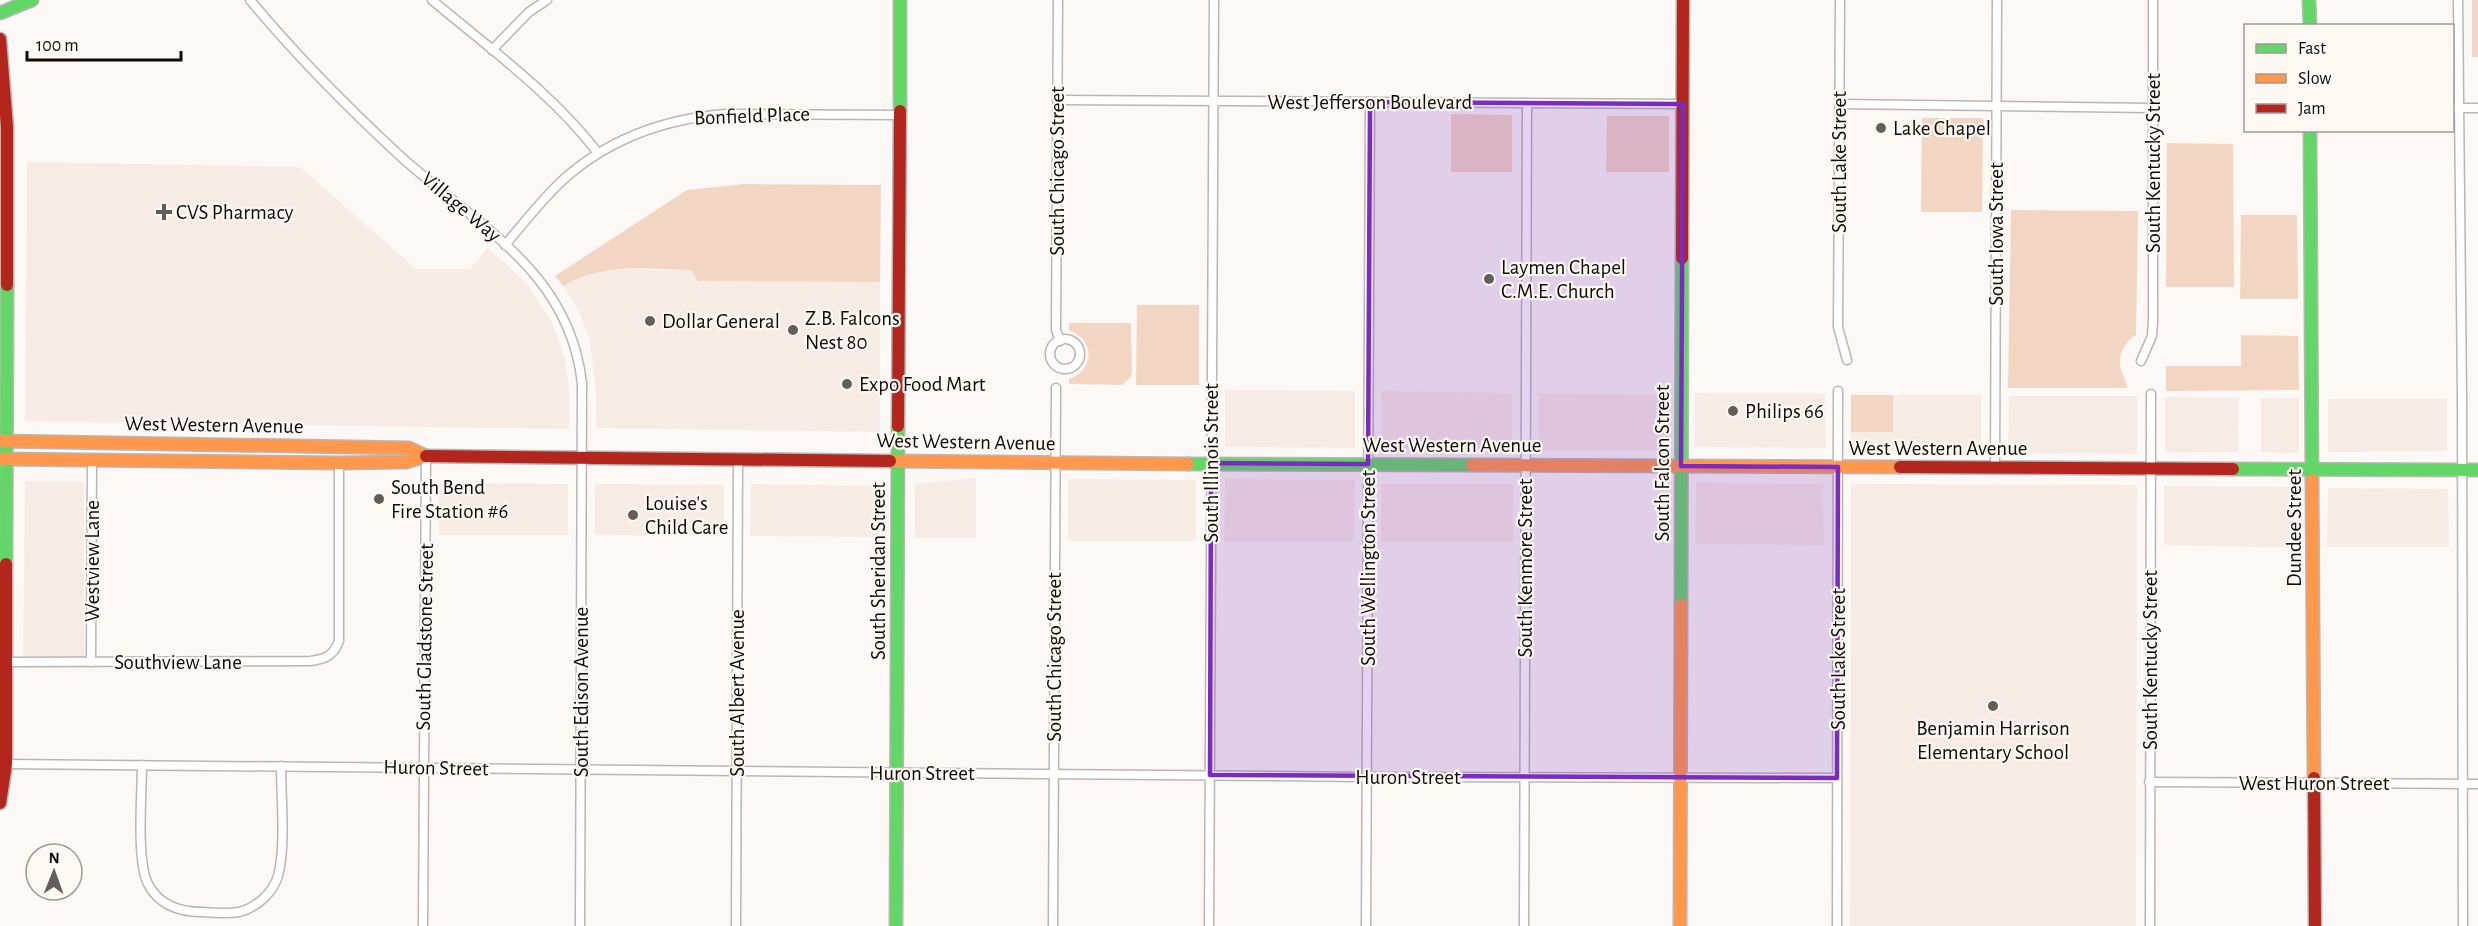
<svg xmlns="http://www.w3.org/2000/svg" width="2478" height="926" viewBox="0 0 2478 926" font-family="'Alegreya Sans',sans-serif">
	<rect width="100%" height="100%" fill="#fbf8f6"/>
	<!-- built -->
	<g fill="#f7ebe5">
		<polygon points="27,162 300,167 416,269 470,269 488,248 528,285 551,320 565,358 569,388 569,429 25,421"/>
		<polygon points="608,269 692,270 699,281 880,282 880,432 596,428 596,388 589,337 578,310 563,286 581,276"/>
		<polygon points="1225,390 1355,391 1355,448 1225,447"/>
		<polygon points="1381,391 1512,393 1512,450 1384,449 1382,447"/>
		<polygon points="1539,393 1668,395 1668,450 1539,450"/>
		<polygon points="1695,393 1825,394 1826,448 1694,447"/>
		<polygon points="1851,395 1981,395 1981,453 1851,452"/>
		<polygon points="2009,396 2137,396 2137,454 2008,453"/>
		<polygon points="2165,397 2239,398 2238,452 2165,452"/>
		<polygon points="2261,398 2299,398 2299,453 2261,452"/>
		<polygon points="2328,399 2447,399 2447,451 2328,452"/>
		<polygon points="976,478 976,538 915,538 915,484"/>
		<polygon points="1068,479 1196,480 1196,541 1068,541"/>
		<polygon points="1225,479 1355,480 1354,541 1224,541"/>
		<polygon points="25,481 84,482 84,667 23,668"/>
		<polygon points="439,483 568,484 568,535 439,535"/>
		<polygon points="1696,483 1823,484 1824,545 1695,544"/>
		<polygon points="595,484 724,485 724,536 595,535"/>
		<polygon points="751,484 879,486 879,537 750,536"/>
		<rect x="1381" y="484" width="132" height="58"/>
		<polygon points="1851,484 2137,485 2136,926 1850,926"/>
		<polygon points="2164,486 2300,487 2300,548 2164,545"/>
		<polygon points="2328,488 2448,489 2449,547 2327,547"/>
	</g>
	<!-- green -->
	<g fill="#f2d6c3">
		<rect x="2472" y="0" width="6" height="57"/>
		<polygon points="1451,114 1512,115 1512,172 1451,172"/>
		<polygon points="1607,116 1669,116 1669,172 1606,172"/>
		<polygon points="1922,118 1983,118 1982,212 1921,212"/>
		<polygon points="2167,143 2233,144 2234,287 2166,287"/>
		<path d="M744,184L881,185L880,282L698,281L691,270C644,269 606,262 563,286L555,276L687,190Z"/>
		<path d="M2011,210L2138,211L2136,335C2127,340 2119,352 2120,364C2120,372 2126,377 2127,388H2008Z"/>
		<polygon points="2241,215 2297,215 2298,299 2240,299"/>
		<polygon points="1137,305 1199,305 1199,385 1136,385"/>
		<path d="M1069,323H1131L1132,373L1130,378L1122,385L1069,384V379C1085,374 1095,356 1084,341C1081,336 1074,333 1069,330Z"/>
		<polygon points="2241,335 2298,336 2299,390 2166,391 2166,366 2241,366"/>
		<rect x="1851" y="395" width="42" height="37"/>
	</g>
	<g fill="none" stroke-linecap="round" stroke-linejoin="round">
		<!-- street casing -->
		<g stroke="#bab6b4" stroke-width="11">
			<g id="street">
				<path d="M250,0C296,55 345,105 398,154C475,225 570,270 582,384L580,926"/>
				<path d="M432,0C489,48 553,94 598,153"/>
				<polyline points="1058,0 1056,330 1060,341"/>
				<polyline points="1840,0 1838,327 1847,360"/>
				<polyline points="2458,0 2462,396 2463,926"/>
				<polyline points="492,50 529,12 547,0"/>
				<polyline points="1057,100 1683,104"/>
				<polyline points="1840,104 2152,108"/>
				<polyline points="2454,108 2478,108"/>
				<path d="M505,245C524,223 542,199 564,179C610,138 664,119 725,114L900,115"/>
				<circle cx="1065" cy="354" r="15"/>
				<polyline points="2141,361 2152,336 2153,321 2153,0"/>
				<polyline points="1995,468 1997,0"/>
				<path d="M7,662L310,661C326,659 333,656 339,641V463"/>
				<polyline points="91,662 92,461"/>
				<polyline points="6,764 1367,777 1837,778"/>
				<path d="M142,765C142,794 136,860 148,884C159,905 180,912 202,912C214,913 227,914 239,912C256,908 273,893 278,876C286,847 281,797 281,766"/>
				<polyline points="2149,782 2478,784"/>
				<polyline points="423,926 426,456"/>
				<polyline points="736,926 738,459"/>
				<polyline points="1053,926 1056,388"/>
				<polyline points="1209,926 1214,0"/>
				<polyline points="1366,926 1370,102"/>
				<polyline points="1524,926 1527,103"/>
				<polyline points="1837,926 1838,391"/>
				<polyline points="2150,926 2151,394"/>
			</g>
		</g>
		<!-- fast casing -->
		<g stroke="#bab6b4" stroke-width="15">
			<g id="fast">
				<polyline points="2309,0 2310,26"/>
				<polyline points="0,13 32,0"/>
				<polyline points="900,111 900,0"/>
				<polyline points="2310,130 2312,480"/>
				<polyline points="1188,464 1472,465"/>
				<polyline points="2233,469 2478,470"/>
				<polyline points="6,564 7,285"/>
				<polyline points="1681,605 1682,258"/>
				<polyline points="896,926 898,426"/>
			</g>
		</g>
		<!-- slow casing -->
		<g stroke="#bab6b4" stroke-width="15">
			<g id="slow">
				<polyline points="0,441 409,448 426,456"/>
				<polyline points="0,459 339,463 406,462 426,456"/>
				<polyline points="890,461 1188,464"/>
				<polyline points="1472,465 1900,467"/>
				<polyline points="2312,480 2314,778"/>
				<polyline points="1680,926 1681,605"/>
			</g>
		</g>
		<!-- jam casing -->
		<g stroke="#bab6b4" stroke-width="15">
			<g id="jam">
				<polyline points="0,39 7,127 7,285"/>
				<polyline points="1682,258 1683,0"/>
				<polyline points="898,426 900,111"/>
				<polyline points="426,456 890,461"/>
				<polyline points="1900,467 2233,469"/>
				<polyline points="2314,778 2315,926"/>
				<polyline points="0,803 6,764 6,564"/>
			</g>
		</g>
		<!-- street -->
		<use href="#street" stroke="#fefefe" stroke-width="8"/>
		<!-- fast -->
		<use href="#fast" stroke="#63d668" stroke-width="12"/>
		<!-- slow -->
		<use href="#slow" stroke="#ff974d" stroke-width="12"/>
		<!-- jam -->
		<use href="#jam" stroke="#b3261e" stroke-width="12"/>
	</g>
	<!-- marked area -->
	<path fill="#7b2cbf" fill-opacity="0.2" stroke="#7b2cbf" stroke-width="4.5" stroke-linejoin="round" d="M1370,102L1683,104L1681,466L1838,467L1837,778L1210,775L1211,463L1368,464Z"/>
	<!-- markers -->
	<g fill="#625e5c" stroke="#fef8f3" stroke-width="2">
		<circle cx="1881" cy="128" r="6"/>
		<path d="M161 203h6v6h6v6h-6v6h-6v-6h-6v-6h6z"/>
		<circle cx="1489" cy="279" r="6"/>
		<circle cx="650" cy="321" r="6"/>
		<circle cx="793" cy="330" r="6"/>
		<circle cx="847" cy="384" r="6"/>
		<circle cx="1733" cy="411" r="6"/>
		<circle cx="379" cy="499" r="6"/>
		<circle cx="633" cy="515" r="6"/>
		<circle cx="1993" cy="706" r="6"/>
	</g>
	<g text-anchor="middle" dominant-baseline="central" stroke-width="4.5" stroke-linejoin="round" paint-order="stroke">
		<!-- street labels -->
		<g font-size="21" fill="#0f0b09" stroke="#fef8f3">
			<text x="1370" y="102">West Jefferson Boulevard</text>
			<text transform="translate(752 116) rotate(-2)">Bonfield Place</text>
			<text transform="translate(1839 162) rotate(-90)">South Lake Street</text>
			<text transform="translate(2153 163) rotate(-90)">South Kentucky Street</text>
			<text transform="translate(1057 171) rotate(-90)">South Chicago Street</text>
			<text transform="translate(461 207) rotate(40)">Village Way</text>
			<text transform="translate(1996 234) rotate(-90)">South Iowa Street</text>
			<text transform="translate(214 425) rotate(1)">West Western Avenue</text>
			<text transform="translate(966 442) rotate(1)">West Western Avenue</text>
			<text x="1452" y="445">West Western Avenue</text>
			<text x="1938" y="448">West Western Avenue</text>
			<text transform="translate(1211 463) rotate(-90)">South Illinois Street</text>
			<text transform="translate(1662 463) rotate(-90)">South Falcon Street</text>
			<text transform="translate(2294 528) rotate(-90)">Dundee Street</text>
			<text transform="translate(92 561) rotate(-90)">Westview Lane</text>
			<text transform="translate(1368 568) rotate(-90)">South Wellington Street</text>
			<text transform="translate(1525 568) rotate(-90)">South Kenmore Street</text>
			<text transform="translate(878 571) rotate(-90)">South Sheridan Street</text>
			<text transform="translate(425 637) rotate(-89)">South Gladstone Street</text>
			<text transform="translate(1054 657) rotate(-90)">South Chicago Street</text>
			<text transform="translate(1838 659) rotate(-90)">South Lake Street</text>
			<text transform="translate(2150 660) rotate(-90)">South Kentucky Street</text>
			<text x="178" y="662">Southview Lane</text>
			<text transform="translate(581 692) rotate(-90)">South Edison Avenue</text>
			<text transform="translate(737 693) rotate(-90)">South Albert Avenue</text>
			<text transform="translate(436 768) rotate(1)">Huron Street</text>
			<text x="922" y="773">Huron Street</text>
			<text x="1408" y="777">Huron Street</text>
			<text x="2314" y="783">West Huron Street</text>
		</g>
		<!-- poi labels -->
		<g font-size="21" fill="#0f0b09" stroke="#fef8f3" text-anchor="start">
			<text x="1893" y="128">Lake Chapel</text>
			<text x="176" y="212">CVS Pharmacy</text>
			<text x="1501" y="267">Laymen Chapel<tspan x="1501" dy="24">C.M.E. Church</tspan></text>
			<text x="805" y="318">Z.B. Falcons<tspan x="805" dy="24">Nest 80</tspan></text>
			<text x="662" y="321">Dollar General</text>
			<text x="859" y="384">Expo Food Mart</text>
			<text x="1745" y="411">Philips 66</text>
			<text x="391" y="487">South Bend<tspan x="391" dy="24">Fire Station #6</tspan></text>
			<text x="645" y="503">Louise's<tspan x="645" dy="24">Child Care</tspan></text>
			<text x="1993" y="728" text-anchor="middle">Benjamin Harrison<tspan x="1993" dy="24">Elementary School</tspan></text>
		</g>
	</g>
	<!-- legend -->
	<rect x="2244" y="24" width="210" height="108" fill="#fef8f3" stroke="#9e9995" stroke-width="1.5"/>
	<rect x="2256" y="44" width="30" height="9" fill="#63d668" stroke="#9e9995" stroke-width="1.5"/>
	<text x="2298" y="54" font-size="18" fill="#0f0b09">Fast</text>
	<rect x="2256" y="74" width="30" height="9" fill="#ff974d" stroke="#9e9995" stroke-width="1.5"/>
	<text x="2298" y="84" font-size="18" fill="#0f0b09">Slow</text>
	<rect x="2256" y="104" width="30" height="9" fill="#b3261e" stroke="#9e9995" stroke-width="1.5"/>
	<text x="2298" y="114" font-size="18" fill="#0f0b09">Jam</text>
	<!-- north arrow -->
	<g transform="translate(54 872) rotate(1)"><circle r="28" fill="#fef8f3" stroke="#9e9995" stroke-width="1.5"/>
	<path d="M0-4.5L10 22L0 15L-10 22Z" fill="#625e5c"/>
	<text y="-9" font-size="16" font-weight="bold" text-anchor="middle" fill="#0f0b09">N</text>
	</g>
	<!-- scale -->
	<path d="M27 51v9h154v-9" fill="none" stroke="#0f0b09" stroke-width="3"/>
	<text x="36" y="51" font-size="18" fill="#0f0b09" stroke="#fef8f3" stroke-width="4.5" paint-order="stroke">100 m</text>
</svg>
